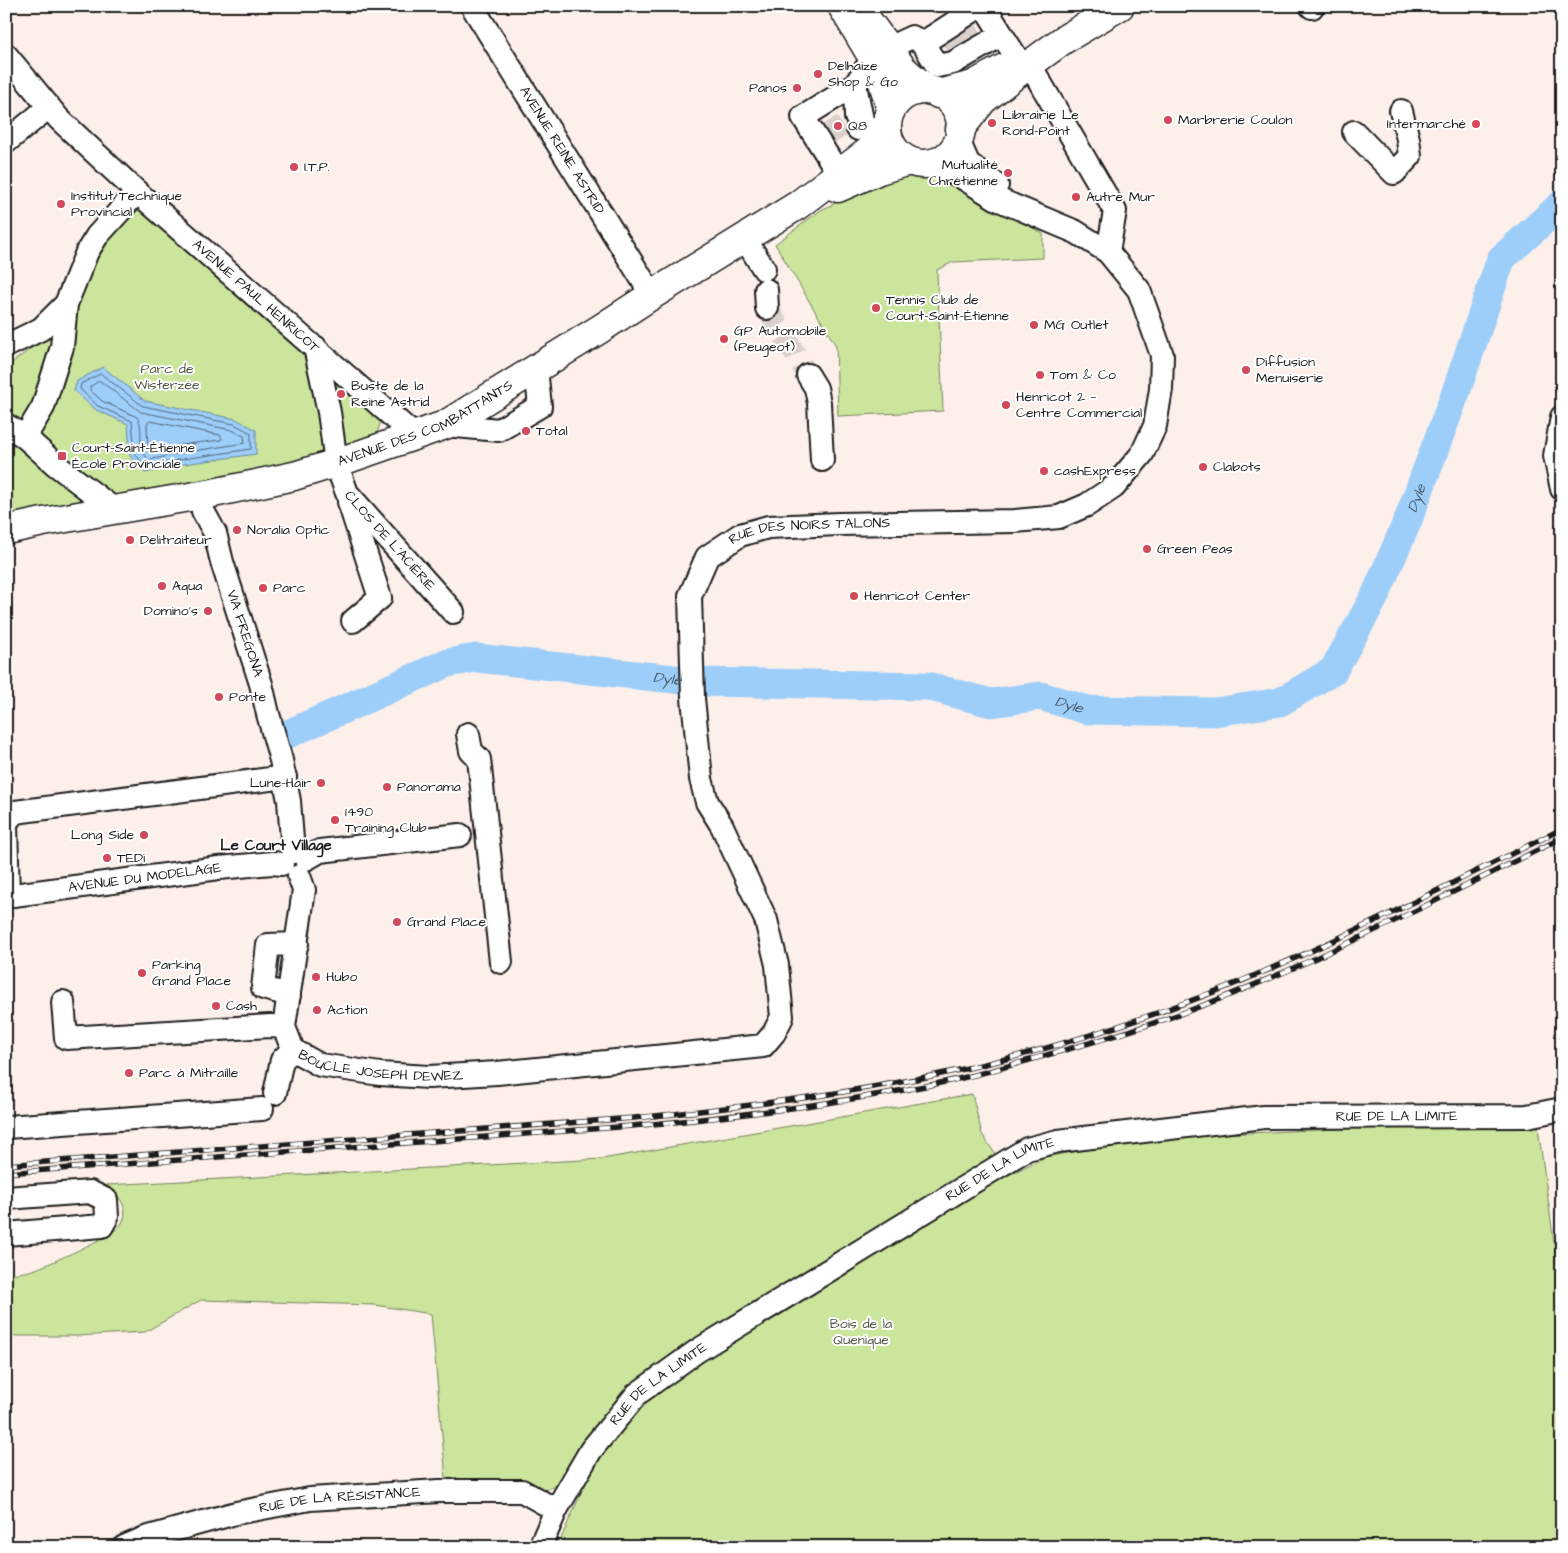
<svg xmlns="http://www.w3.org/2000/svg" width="1568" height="1553" viewBox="0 0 1568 1553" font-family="'Architects Daughter',sans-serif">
	<rect width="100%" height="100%" fill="#fdf0ea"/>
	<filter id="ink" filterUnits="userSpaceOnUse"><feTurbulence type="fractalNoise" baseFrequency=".02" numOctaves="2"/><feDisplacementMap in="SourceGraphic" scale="10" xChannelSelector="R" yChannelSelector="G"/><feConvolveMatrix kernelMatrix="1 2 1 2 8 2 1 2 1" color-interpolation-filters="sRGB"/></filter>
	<g filter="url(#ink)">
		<!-- green -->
		<g fill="#cbe59c" stroke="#74805c">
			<polygon points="924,173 954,182 1043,234 1043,258 953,262 937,270 943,411 838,416 836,346 775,244 821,210 896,175"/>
			<polygon points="143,204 382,418 377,433 350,446 292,468 6,517 6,367 73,317 102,246"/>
			<path d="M972,1094L982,1134L1009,1175L1045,1157L1102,1147L1201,1135L1407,1126L1536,1113L1557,1264L1562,1266V1547H562L560,1541L581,1493L563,1482L544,1491L446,1479L431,1314L375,1305L201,1300L145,1332L77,1336H6V1274C15,1273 25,1273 33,1270C46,1266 113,1235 119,1227C133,1211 119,1195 106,1185L602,1159Z"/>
		</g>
		<!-- water -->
		<polygon fill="#9dcefa" stroke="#6987a1" points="103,367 145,401 236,419 256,430 256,454 184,464 145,473 130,456 128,424 96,410 74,391 77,381"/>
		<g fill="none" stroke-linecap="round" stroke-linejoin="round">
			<!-- shore -->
			<g stroke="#506375" stroke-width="1">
				<polygon points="101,374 143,406 234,424 251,433 251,449 183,459 146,467 135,454 132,421 98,406 80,389 81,384"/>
				<path d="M100,381L141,412L232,430L244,436L245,443L181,453L149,460C134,445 146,432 137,417L102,401L90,390V387Z"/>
				<polygon points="150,421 220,435 222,438 221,440 180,445 152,452 148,448 147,424"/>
			</g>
			<!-- river -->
			<path stroke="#9dcefa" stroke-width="29" id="s1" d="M288,734L447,663L476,658L702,682L927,686L991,703L1040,696L1088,710L1215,712L1280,702L1333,671L1374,598L1408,520L1456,392L1501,259L1562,204"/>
			<!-- minor-tunnel -->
			<g stroke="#dbd0cb" stroke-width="22" stroke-dasharray="22 11" stroke-linecap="butt">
				<polyline points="964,26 972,38"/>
				<polyline points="950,35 958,47"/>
				<polyline points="824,137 856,117"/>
				<polyline points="767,308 808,375"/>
			</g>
			<!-- minor casing -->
			<g stroke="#1c1c1c" stroke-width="26">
				<g id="minor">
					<path id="s2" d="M472,6L652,295"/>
					<polyline points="984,6 1018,60"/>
					<polyline points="1311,6 1312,7"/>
					<polyline points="923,43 980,6"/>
					<polyline points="888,48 912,37 923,43 937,66 953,63 991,41"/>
					<path id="s3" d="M6,55L59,119L137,192L415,436"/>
					<polyline points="1030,65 1115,211 1108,252"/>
					<polyline points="856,117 855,85 863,125 858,129"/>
					<polyline points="1354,132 1394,173 1410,156 1408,139 1401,111"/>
					<polyline points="958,140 968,163 997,185"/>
					<polyline points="6,142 49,107"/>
					<polyline points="839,174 803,117 855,85 873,58"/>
					<polyline points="745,239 764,269"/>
					<polyline points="766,290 767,308"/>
					<polyline points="66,304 87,252 97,236 137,192"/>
					<polyline points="6,346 41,329 66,304 62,347 43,407 25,437"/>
					<path id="s4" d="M315,347L329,412L336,463L347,493L453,612"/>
					<polyline points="808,375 816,388 819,403 822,460"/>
					<polyline points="1562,417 1555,456 1562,489"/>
					<polyline points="6,425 25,437 56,465 115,510"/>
					<polyline points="445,425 499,430 540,406 536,369"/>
					<path id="s5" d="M202,495L203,511L215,533L222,562L261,684L268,714L281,760L289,801L293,852"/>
					<polyline points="349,502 380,598 353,621"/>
					<polyline points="468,734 471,751 479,759 501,962"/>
					<polyline points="6,822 15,812 285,777"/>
					<polyline points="6,825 8,896"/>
					<polyline points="306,859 320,851 460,835"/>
					<path id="s6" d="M299,876L304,890L284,1027L293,1050L320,1065L380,1074L429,1077L497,1073L763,1046L774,1033L782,1017L777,965L766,920L722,826L707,802L701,779L693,698L690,596L707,557L740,535L768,527L839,524L1015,521L1059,517L1087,505L1114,487L1142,454L1155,426L1161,389L1162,355L1139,290L1108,252L1076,232L997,199L958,175L933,164"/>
					<path id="s7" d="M6,896L219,868L272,863L282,864"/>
					<polyline points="289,995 263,988 268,945 297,944"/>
					<polyline points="63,1002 66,1038 271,1026 284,1027"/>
					<polyline points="275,1093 282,1060 293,1050"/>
					<polyline points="6,1127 262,1109"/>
					<polyline points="6,1198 90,1192 106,1200 107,1217 102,1226 6,1234"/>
					<path id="s8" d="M124,1547L145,1538L236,1513L310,1499L439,1491H522L556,1510"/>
					<path id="s9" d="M540,1547L556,1510L591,1450L637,1394L697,1351L1027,1149L1058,1141L1264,1117L1527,1116L1562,1109"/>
				</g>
			</g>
			<!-- major casing -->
			<g stroke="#1c1c1c" stroke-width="31">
				<g id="major">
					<polyline points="842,6 873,58 883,83 891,109"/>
					<polyline points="868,21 903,69 927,90"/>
					<circle cx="924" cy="127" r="37"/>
					<polyline points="938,94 973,85 1004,68"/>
					<polyline points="960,129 983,100 1015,75 1063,40 1120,6"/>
					<polyline points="838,188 879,170 909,161"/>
					<path id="s10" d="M6,530L43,522L213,493L294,476L336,463L445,425L600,329L652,295L798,205L869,151L887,131"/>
				</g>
			</g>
			<!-- minor -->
			<use href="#minor" stroke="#fff" stroke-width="22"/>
			<!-- major -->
			<use href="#major" stroke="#fff" stroke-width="28"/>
			<!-- rail casing -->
			<g stroke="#1c1c1c" stroke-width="5.5">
				<g id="rail">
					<path d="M6,1165L634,1118C762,1105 892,1089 1017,1056C1131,1026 1248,982 1354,931C1424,898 1492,863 1562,829"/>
					<path d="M6,1173L632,1126C731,1117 828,1105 925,1086C969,1078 1012,1065 1054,1053C1105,1039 1155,1024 1204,1005C1327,958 1444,896 1562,838"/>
				</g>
			</g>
			<!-- rail -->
			<use href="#rail" stroke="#fff" stroke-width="4" stroke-dasharray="11" stroke-linecap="butt"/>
		</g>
	</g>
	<!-- markers -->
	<g fill="#d1495b" stroke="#fff" stroke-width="2">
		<circle cx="818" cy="74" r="5"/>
		<circle cx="797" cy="88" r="5"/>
		<circle cx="1168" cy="120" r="5"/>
		<circle cx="992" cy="123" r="5"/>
		<circle cx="1476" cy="124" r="5"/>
		<circle cx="838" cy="126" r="5"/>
		<circle cx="294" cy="167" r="5"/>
		<circle cx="1008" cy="173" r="5"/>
		<circle cx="1076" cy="197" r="5"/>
		<circle cx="61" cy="204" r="5"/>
		<circle cx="876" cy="308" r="5"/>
		<circle cx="1034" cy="325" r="5"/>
		<circle cx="724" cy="339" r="5"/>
		<circle cx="1246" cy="370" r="5"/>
		<circle cx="1040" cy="375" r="5"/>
		<circle cx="341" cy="394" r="5"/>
		<circle cx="1006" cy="405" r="5"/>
		<circle cx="526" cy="431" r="5"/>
		<rect x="57" y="451" width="10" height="10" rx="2.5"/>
		<circle cx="1203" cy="467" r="5"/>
		<circle cx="1044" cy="471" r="5"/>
		<circle cx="237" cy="530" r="5"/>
		<circle cx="130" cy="540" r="5"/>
		<circle cx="1147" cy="549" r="5"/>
		<circle cx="162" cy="586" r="5"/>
		<circle cx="263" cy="588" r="5"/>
		<circle cx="854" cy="596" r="5"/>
		<circle cx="208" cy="611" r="5"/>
		<circle cx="219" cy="697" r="5"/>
		<circle cx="321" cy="783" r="5"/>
		<circle cx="387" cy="787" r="5"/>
		<circle cx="335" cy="820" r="5"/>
		<circle cx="144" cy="835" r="5"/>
		<circle cx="107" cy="858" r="5"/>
		<circle cx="397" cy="922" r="5"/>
		<circle cx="142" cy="973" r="5"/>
		<circle cx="316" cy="977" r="5"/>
		<circle cx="216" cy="1006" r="5"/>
		<circle cx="317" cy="1010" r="5"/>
		<circle cx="129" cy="1073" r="5"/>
	</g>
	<g text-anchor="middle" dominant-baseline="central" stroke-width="4" stroke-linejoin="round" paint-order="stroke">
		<!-- poi labels -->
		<g font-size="14" fill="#1c1c1c" stroke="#fff" text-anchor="start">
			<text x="828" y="66">Delhaize<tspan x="828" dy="16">Shop &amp; Go</tspan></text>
			<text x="787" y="88" text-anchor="end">Panos</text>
			<text x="1002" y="115">Librairie Le<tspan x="1002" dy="16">Rond-Point</tspan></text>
			<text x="1178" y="120">Marbrerie Coulon</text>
			<text x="1466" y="124" text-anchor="end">Intermarché</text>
			<text x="848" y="126">Q8</text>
			<text x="998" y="165" text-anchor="end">Mutualité<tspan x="998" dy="16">Chrétienne</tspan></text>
			<text x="304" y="167">I.T.P.</text>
			<text x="71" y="196">Institut Technique<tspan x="71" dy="16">Provincial</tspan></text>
			<text x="1086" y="197">Autre Mur</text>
			<text x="886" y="300">Tennis Club de<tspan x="886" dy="16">Court-Saint-Étienne</tspan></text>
			<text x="1044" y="325">MG Outlet</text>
			<text x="734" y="331">GP Automobile<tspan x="734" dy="16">(Peugeot)</tspan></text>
			<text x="1256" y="362">Diffusion<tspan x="1256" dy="16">Menuiserie</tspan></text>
			<text x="1050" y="375">Tom &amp; Co</text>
			<text x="351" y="386">Buste de la<tspan x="351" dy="16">Reine Astrid</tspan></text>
			<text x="1016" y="397">Henricot 2 —<tspan x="1016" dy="16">Centre Commercial</tspan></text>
			<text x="536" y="431">Total</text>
			<text x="72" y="448">Court-Saint-Étienne<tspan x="72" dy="16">École Provinciale</tspan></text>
			<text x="1213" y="467">Clabots</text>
			<text x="1054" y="471">cashExpress</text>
			<text x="247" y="530">Noralia Optic</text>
			<text x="140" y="540">Delitraiteur</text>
			<text x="1157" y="549">Green Peas</text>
			<text x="172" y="586">Aqua</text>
			<text x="273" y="588">Parc</text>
			<text x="864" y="596">Henricot Center</text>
			<text x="198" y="611" text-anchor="end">Domino's</text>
			<text x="229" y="697">Ponte</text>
			<text x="311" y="783" text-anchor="end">Lune-Hair</text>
			<text x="397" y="787">Panorama</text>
			<text x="345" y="812">1490<tspan x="345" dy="16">Training Club</tspan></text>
			<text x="134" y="835" text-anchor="end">Long Side</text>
			<text x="117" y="858">TEDi</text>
			<text x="407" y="922">Grand Place</text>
			<text x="152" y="965">Parking<tspan x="152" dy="16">Grand Place</tspan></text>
			<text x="326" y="977">Hubo</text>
			<text x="226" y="1006">Cash</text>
			<text x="327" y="1010">Action</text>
			<text x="139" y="1073">Parc à Mitraille</text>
		</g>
		<!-- street labels -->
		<g font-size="14" fill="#1c1c1c" stroke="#fff">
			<text stroke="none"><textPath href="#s2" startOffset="170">AVENUE REINE ASTRID</textPath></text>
			<text stroke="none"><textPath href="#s3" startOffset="348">AVENUE PAUL HENRICOT</textPath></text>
			<text stroke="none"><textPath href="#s10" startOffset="435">AVENUE DES COMBATTANTS</textPath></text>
			<text stroke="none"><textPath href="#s6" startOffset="1279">RUE DES NOIRS TALONS</textPath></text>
			<text stroke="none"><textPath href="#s4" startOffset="214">CLOS DE L'ACIÉRIE</textPath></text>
			<text stroke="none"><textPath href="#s5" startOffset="146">VIA FREGONA</textPath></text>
			<text stroke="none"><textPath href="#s7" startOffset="140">AVENUE DU MODELAGE</textPath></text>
			<text stroke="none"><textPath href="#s6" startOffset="269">BOUCLE JOSEPH DEWEZ</textPath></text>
			<text stroke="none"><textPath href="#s9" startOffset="1015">RUE DE LA LIMITE</textPath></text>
			<text stroke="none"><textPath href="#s9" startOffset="610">RUE DE LA LIMITE</textPath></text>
			<text stroke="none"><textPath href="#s9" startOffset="205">RUE DE LA LIMITE</textPath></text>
			<text stroke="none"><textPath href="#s8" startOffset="222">RUE DE LA RÉSISTANCE</textPath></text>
		</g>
		<!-- park labels -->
		<g font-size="14" fill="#515842" stroke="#fff">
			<text x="167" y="369">Parc de<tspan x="167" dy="16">Wisterzée</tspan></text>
			<text x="861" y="1324">Bois de la<tspan x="861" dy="16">Quenique</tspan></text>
		</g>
		<!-- water labels -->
		<g font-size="15" font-style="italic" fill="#495a6a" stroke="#fff">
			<text stroke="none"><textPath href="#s1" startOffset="1268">Dyle</textPath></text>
			<text stroke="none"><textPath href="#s1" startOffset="396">Dyle</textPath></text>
			<text stroke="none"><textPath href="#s1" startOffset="802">Dyle</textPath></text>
		</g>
		<!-- neighbourhood labels -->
		<g font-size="15" font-weight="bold" fill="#1c1c1c" stroke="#fff">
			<text x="276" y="845">Le Court Village</text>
		</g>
	</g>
	<!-- margin -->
	<rect width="1568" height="1553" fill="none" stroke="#fff" stroke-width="25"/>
	<rect x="12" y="12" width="1543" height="1528" fill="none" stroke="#1c1c1c" stroke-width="2" filter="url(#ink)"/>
</svg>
